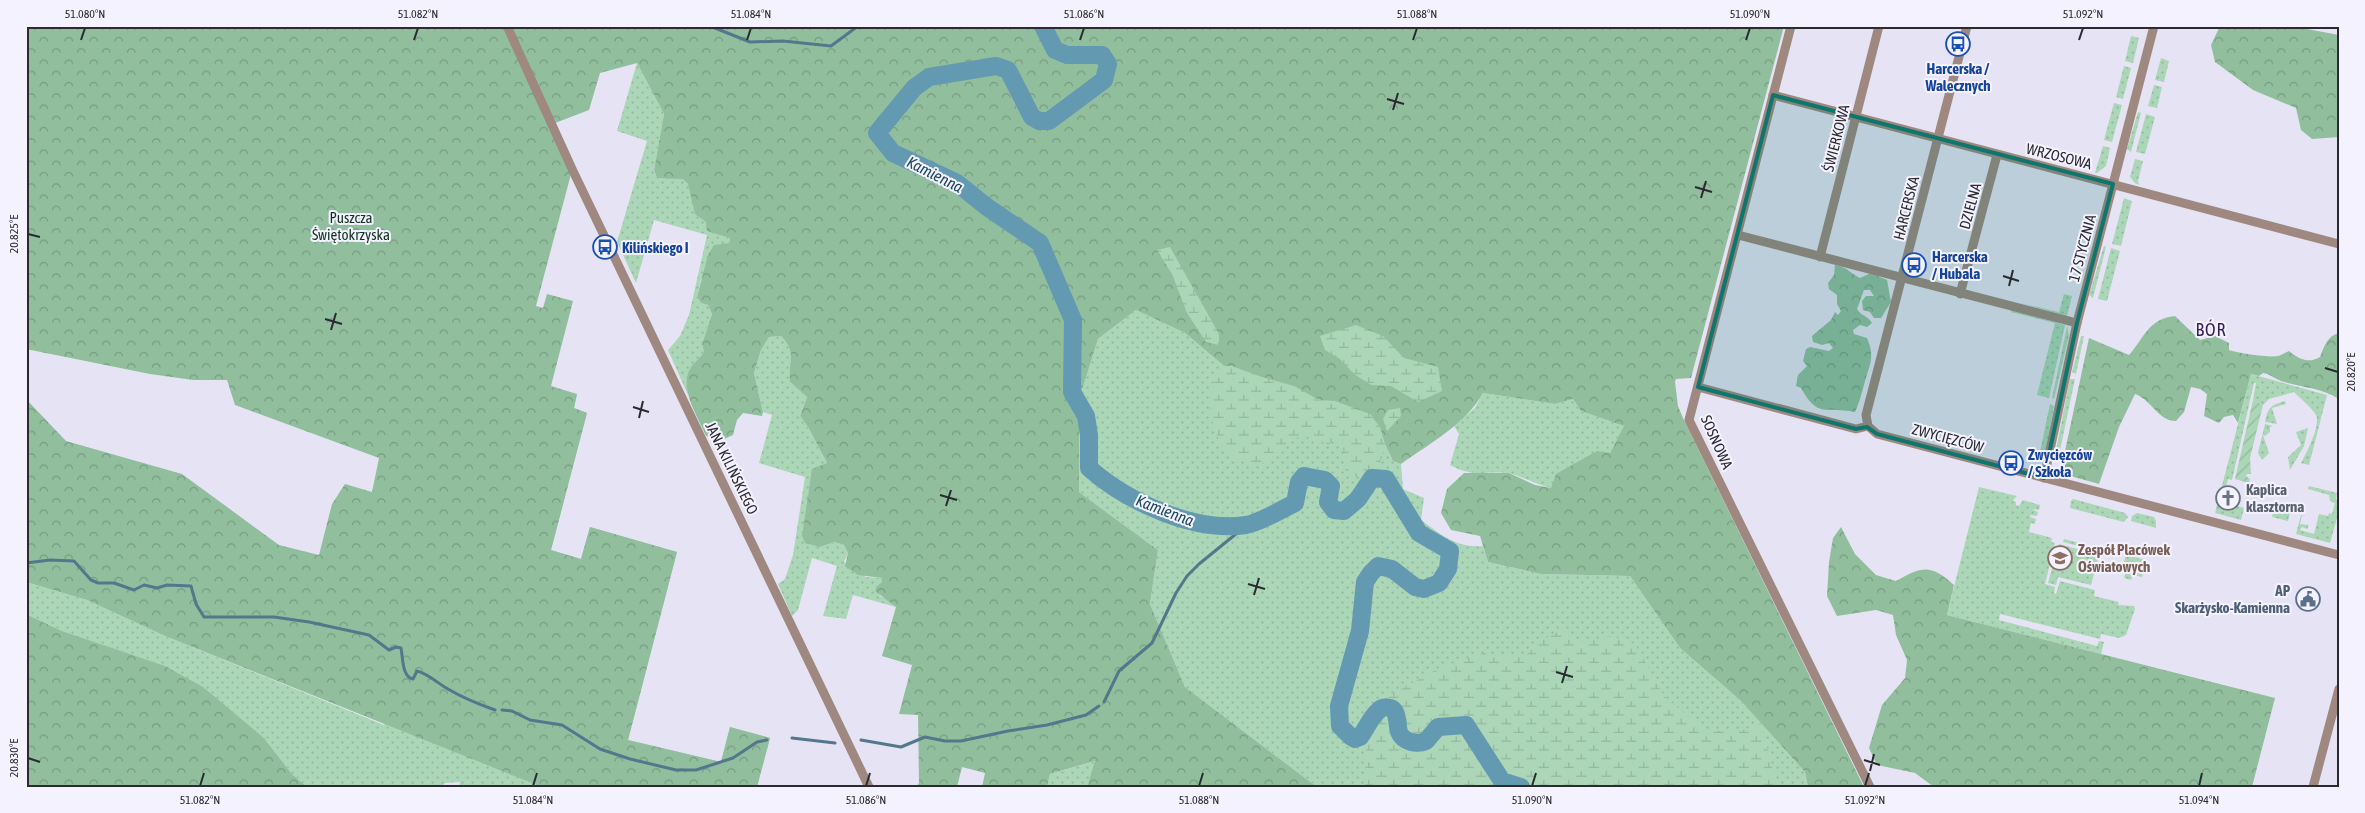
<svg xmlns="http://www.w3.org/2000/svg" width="2365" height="813" viewBox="0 0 2365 813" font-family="'Asap Condensed',sans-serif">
	<defs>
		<pattern id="grass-dots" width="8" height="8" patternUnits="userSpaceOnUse" patternTransform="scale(1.25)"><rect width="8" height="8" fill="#abd6b7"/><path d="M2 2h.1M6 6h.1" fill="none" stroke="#93b89e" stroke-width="1.8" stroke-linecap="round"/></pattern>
		<pattern id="forest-crowns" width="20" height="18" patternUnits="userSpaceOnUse" patternTransform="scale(1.25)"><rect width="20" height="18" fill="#91bf9e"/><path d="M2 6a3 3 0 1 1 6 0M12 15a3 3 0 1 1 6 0" fill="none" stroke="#779b81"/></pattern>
		<pattern id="wetland-marsh" width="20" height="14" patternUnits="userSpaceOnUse" patternTransform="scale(1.25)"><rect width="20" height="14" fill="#abd6b7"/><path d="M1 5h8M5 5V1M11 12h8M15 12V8" fill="none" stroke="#93b89e"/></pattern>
		<pattern id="garden-furrows" width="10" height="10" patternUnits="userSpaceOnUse" patternTransform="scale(1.25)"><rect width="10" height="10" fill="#abd6b7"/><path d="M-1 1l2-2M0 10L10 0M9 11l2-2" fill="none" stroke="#93b89e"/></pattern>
	</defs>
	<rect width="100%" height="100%" fill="#e6e4f4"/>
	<!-- grass -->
	<g fill="url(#grass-dots)">
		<polygon points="2131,36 2139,38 2133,63 2125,61"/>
		<polygon points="2161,58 2169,61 2164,82 2155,80"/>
		<path d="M637,63L664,114L654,170L657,178H683L730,237L729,243L701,280L697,297L701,303L708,305L712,314L702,344L704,352C691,372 688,369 688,395L668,350L680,336L689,315L707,235L654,220L636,283L617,242L647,141L617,131Z"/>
		<polygon points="2124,66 2131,68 2123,99 2116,97"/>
		<polygon points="2154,85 2162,87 2157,108 2148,106"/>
		<polygon points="2114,103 2122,105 2112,142 2104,140"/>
		<polygon points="2138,112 2141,113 2131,152 2127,149"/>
		<polygon points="2146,114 2155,117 2145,154 2136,152"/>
		<polygon points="2103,146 2110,148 2106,166 2097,173 2095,173"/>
		<polygon points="2135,159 2143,161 2138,181 2139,185 2135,183 2130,177"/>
		<polygon points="2124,198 2132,201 2121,246 2112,244"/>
		<polygon points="2104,246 2106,247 2093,298 2089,295"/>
		<polygon points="2111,248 2120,251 2107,301 2098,299"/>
		<polygon points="2064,294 2072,296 2067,316 2020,303 2059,312"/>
		<path d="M1136,310L1185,333L1231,372L1372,416L1393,461L1401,464L1403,489L1424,498L1421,520C1442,535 1456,548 1483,546L1488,562L1541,574L1630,576L1680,648L1741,701L1805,772L1808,787H1317L1185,687L1150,604L1158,550L1079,492V400L1098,339Z"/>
		<polygon points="2013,310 2065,325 2049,398 2037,395 2055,323 2011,312"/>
		<polygon points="2067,327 2069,335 2054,399 2052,398"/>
		<path d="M781,336C798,354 787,361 790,382L807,397L800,416L808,427L827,463L820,547L834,542L844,545L848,553L844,562L866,577L882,578V582L877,586L880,596L887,599L896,607L853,595L846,619L823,616L837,566L812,558L798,610L792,616L778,584L785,579L793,555L805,477L759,463L772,415L763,412L754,373L761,350L769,337Z"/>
		<polygon points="2081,336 2084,336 2076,374 2072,372"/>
		<path d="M2251,374L2327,395L2309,465L2301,463C2306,454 2321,425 2316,415C2311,407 2301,399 2294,392L2269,399L2263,405L2253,400L2256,383H2254L2232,480L2228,479L2222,502L2244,508L2241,520L2215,513Z"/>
		<polygon points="2070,379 2075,379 2059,455 2054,460"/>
		<path d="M1483,393L1555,404L1573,399L1581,411L1625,426L1610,453L1551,488C1537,485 1517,474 1507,473C1483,471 1474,478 1450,465L1459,434L1454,426L1475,408Z"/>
		<polygon points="577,394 574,408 587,413 551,550 581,559 590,527 677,552 628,740 721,762 730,727 770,738 757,787 459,787 460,782 445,783 441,787 307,787 292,774 264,738 110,648 62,631 26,614 26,582 87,600 165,636 384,725"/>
		<path d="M2285,401L2286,404L2272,408L2277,424L2265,422C2268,407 2271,405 2285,401Z"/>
		<polygon points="2050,404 2054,406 2044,458 2040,452"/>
		<polygon points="2265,424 2273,426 2270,427 2270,432 2265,436 2263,435 2269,453 2262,460 2258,453"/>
		<polygon points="2308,428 2304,446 2290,470 2288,457 2301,445 2296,432"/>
		<polygon points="2309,486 2337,493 2336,499 2339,500 2339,511 2330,543 2296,534 2301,515 2304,515 2305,516 2302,515 2300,524 2309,525 2307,529 2302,527 2300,530 2314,534 2319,514 2328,516 2329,513 2332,514 2335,503 2330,501 2329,495 2308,489"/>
		<polygon points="1979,487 2017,496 2013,500 2016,502 2016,505 2019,506 2023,500 2040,505 2039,510 2032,509 2038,512 2037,516 2031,515 2030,517 2036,519 2035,524 2031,523 2029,532 2052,538 2051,542 2055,543 2045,584 2055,587 2054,593 2056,594 2060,581 2095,590 2094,596 2119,602 2118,605 2134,606 2135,609 2126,635 2119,638 2101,634 2100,639 2000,614 1999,620 2097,646 2099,641 2104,642 2101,654 1947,615"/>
		<polygon points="2073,499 2125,513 2128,517 2124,522 2070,508 2071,501"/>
		<polygon points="2276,501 2292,505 2288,521 2272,517"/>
		<polygon points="2137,513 2154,517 2156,521 2156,528 2131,521 2132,516"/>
		<polygon points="2064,539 2114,552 2114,555 2063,542"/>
		<polygon points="2059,544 2099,555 2091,585 2058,577 2056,585 2048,583"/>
		<polygon points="2126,555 2146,560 2142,577 2133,575 2131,580 2124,578 2127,566 2123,565"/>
		<polygon points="1096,761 1087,787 1047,787 1050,774"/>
	</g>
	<!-- forest -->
	<g fill="url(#forest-crowns)">
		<path d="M26,26H1784L1691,378L1676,379L1675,382L1678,406L1683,418L1864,787H1808L1805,772L1741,701L1680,648L1630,576L1541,574L1488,562L1480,536L1451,530L1441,513L1447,489L1464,473H1509L1535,485L1551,488L1556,474L1597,451L1610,453L1624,426L1581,411L1573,399L1555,404L1483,393C1466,424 1430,443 1401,464L1393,461L1372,416L1231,372L1185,333L1136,310L1098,339L1079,400V492L1158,550L1150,604L1185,687L1317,787H1087L1095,761L1050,774L1047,787H982L985,773L962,767L957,787H916L919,783L918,715L899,714L912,665L882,656L896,607L875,591L877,586L882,582V578L858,575L845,566L848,553L844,545L834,542L820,547L805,543L802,536L812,469L827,463L808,427L800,416L807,397L790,382C787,361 798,354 781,336L769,337L761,350L754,373L763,412L762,416L743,413L737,420L733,435L720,441L706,436C698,417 678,388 691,367C695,362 700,358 704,352L702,344L712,314L708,305L701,303L697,297L708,255L714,245L729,243L730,238L707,231L706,222L695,214L688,184L683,179L657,178L654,170L664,114L637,63L600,73L589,110L550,125L571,174L536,306L543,308L547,294L573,301L551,386L577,394L574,408L587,413L551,550L581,559L590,527L677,552L628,740L721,762L730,727L770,738L757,787H542L165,636L87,600L26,582V399L66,441L182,474L279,545L319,555L332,504L345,484L372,492L379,458L235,405L227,380H193L150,374L26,349Z"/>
		<polygon points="2220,26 2301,26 2307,29 2339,35 2339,137 2312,139 2301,130 2296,108 2253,90 2215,62 2211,45"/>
		<path d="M1835,265C1849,268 1848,272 1860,278L1871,273L1887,280L1891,302L1881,318H1874L1870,312L1863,310L1862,301L1866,296H1874L1870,290H1864L1857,309C1861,316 1868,316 1872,323L1867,327L1860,325L1853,330L1854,334L1867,338C1875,357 1870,364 1865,381C1862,392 1860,401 1855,412C1825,406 1818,419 1801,388L1796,386L1798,375L1807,366L1803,361L1806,349L1810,347L1829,351L1833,348L1829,343L1822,345L1813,342L1812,336L1831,320L1835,312L1838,315L1841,311L1837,304V295L1829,289L1828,283L1834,275Z"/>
		<path d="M2175,316L2200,340L2215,336L2229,343V350C2237,353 2271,358 2278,356C2281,355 2285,353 2289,351C2299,359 2308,364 2320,357C2324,347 2327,336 2339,333V399C2319,387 2302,388 2281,381C2274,378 2270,374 2263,373L2259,376L2251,374L2238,423L2233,415L2224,417L2219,423L2204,416L2207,394L2200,389L2191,387L2184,412L2176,421C2158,421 2152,400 2135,394L2119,427L2099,484L2063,474L2061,470L2089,338L2129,355C2145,337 2148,319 2175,316Z"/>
		<path d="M1841,527L1855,554L1876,575L1896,581C1922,566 1931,564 1954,585L1947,615L2275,698L2252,787H1934L1915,773L1877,765L1869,748L1882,705L1905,678L1907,660L1896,635L1893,615L1876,610L1837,616L1827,596L1829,562L1833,538Z"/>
		<polygon points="26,614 62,631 165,666 203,687 264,738 292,774 307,787 26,787"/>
	</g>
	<!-- wetland -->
	<g fill="url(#wetland-marsh)">
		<polygon points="1170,247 1219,334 1219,345 1206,342 1187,313 1172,274 1157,250"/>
		<polygon points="1356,325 1383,336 1404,358 1438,367 1442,391 1418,402 1391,386 1371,385 1354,374 1340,359 1325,350 1320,336"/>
		<path d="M1221,366H1232L1259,376L1294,386L1319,400L1335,401L1370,414L1380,427L1385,444L1379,468L1360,477L1349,476C1340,464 1346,455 1342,443L1334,441L1328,445C1293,424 1285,448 1259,466C1251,464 1240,462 1233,456C1208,437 1203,390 1221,366Z"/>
		<polygon points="1400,408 1401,416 1387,431 1383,419 1388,410"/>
		<polygon points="1561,630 1576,643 1612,636 1635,644 1664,696 1700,727 1710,731 1743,730 1761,723 1777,787 1365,787 1367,707 1442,667 1484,653 1524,657 1541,641"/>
	</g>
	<!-- garden -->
	<polygon fill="url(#garden-furrows)" points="2253,400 2263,405 2250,458 2251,474 2247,474 2246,476 2250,479 2249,483 2235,479"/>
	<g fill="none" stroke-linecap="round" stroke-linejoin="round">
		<!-- stream -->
		<g stroke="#53788b" stroke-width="3">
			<polyline points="710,26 750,42 783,41 831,46 858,26"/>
			<path d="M26,563L50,560L74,561L91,580L98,583H114L134,590L144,585L157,588L167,585L191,586L196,604L204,617H274L309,622L369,635L389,650L396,647L401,648C403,658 402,677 413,679L417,671C429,674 437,683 448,689C463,698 478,704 495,710"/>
			<polyline points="1104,702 1119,671 1152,643 1176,593 1187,576 1199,564 1247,525"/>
			<polyline points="502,710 512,711 530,720 562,725 600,749 630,759 676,770 696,770 733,758 757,742 767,740"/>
			<polyline points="792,738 835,743"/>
			<polyline points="861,740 901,747 925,737 945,741 961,741 1008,731 1047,725 1086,715 1099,706"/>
		</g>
		<!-- river -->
		<path stroke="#6499b2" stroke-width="18" d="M1043,26L1055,50L1067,55H1102L1108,64L1104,80L1049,121H1039L1032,117L1008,70L996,66L929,77L914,88L877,133L893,153L957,183L987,207L1040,243L1073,320L1072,392L1086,416L1089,435V468C1126,501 1194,533 1246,525C1262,522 1280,510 1295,503L1299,482L1304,476L1325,480L1331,486L1328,502L1334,510L1344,511L1358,499L1372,478L1386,479L1419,533L1450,551L1448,569L1439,583L1424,589L1415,587L1392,569L1378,566L1371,573L1365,582L1360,631L1339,706L1340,726L1350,736L1355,739L1360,737C1366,729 1371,717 1378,711C1383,706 1392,706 1395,712C1398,718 1397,726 1399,732C1403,742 1417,745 1426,741L1438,727L1466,725L1502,781L1521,787"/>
		<!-- street -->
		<g stroke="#9f8880" stroke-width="9">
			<polyline points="507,26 573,171 869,787"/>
			<polyline points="1791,26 1689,420 1870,787"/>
			<polyline points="1967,26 1866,415 1868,426 1877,434 2339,555"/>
			<polyline points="1773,95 2339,244"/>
			<polyline points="1738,235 2077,323"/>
			<polyline points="1820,257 1879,26"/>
			<polyline points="1960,294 1997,155"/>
			<polyline points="1698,387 1856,429 1868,426"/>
			<polyline points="2044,478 2077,323 2154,26"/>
			<polyline points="2313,787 2339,689"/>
		</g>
	</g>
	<!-- marked area -->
	<path fill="#0f766e" fill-opacity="0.2" stroke="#0f766e" stroke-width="4" stroke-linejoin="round" d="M1773,95L2113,184L2077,323L2044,478L1877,434L1867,427L1856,429L1698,387Z"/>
	<!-- ticks -->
	<path fill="none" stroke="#2b2a30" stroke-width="2" d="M81,40L85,28M414,40L418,28M747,40L751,28M1080,40L1084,28M1413,40L1417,28M1746,40L1750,28M2079,40L2083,28M1387,99L1404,104M1393,110L1398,93M1695,187L1712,192M1701,198L1706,181M28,234L40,237M2003,276L2019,281M2009,286L2013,270M325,319L342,324M331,330L336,313M2325,368L2338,372M633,407L649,412M639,418L643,401M940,495L957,500M946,506L951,490M1248,584L1265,589M1254,595L1259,578M1556,672L1573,677M1562,683L1567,666M28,758L40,762M1864,760L1880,765M1870,771L1874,754M200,786L204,773M533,786L537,773M866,786L870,773M1199,786L1203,773M1532,786L1536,773M1865,786L1869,773M2199,786L2202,773"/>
	<!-- icons -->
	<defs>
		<g id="bus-ring" transform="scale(1.25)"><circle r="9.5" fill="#f3f2fe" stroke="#1a4fb4" stroke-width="1.5"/><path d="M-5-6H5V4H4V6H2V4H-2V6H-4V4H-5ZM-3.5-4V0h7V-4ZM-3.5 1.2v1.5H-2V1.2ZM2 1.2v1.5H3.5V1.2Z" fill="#1a4fb4"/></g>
		<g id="church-ring" transform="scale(1.25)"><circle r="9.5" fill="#f3f2fe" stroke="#6b7280" stroke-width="1.5"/><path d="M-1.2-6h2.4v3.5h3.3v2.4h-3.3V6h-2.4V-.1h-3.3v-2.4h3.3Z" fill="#6b7280"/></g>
		<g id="school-ring" transform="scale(1.25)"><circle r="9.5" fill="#f3f2fe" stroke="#8d6e63" stroke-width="1.5"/><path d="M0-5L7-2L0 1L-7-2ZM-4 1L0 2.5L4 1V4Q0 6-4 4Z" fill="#8d6e63"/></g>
		<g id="civic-ring" transform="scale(1.25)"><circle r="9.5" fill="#f3f2fe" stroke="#5c6f8a" stroke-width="1.5"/><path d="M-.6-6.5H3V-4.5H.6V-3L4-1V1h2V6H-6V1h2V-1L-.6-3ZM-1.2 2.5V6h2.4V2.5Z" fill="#5c6f8a"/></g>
	</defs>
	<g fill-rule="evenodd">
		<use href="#bus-ring" x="1958" y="44"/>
		<use href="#bus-ring" x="605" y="247"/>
		<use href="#bus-ring" x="1914" y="265"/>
		<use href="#bus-ring" x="2011" y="463"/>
		<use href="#church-ring" x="2228" y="498"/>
		<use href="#school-ring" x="2060" y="558"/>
		<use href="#civic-ring" x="2308" y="599"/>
	</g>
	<g text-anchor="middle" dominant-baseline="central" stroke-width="4" stroke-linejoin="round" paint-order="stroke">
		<!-- transit labels -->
		<g font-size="15" font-weight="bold" fill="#164399" stroke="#f3f2fe" text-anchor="start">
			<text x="1958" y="68" text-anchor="middle">Harcerska /<tspan x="1958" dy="17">Walecznych</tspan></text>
			<text x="622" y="247">Kilińskiego I</text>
			<text x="1932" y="256">Harcerska<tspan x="1932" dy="17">/ Hubala</tspan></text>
			<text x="2028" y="454">Zwycięzców<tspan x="2028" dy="17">/ Szkoła</tspan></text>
		</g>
		<!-- street labels -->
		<g font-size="15" fill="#2b2a30" stroke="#f3f2fe">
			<text transform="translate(1836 138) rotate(-76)">ŚWIERKOWA</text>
			<text transform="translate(2059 156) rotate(14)">WRZOSOWA</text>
			<text transform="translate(1970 206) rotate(-75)">DZIELNA</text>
			<text transform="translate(1906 208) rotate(-76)">HARCERSKA</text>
			<text transform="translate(2082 248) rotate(-75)">17 STYCZNIA</text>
			<text transform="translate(1948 438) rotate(15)">ZWYCIĘZCÓW</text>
			<text transform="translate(1717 442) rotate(66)">SOSNOWA</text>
			<text transform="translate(732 468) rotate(64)">JANA KILIŃSKIEGO</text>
		</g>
		<!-- park labels -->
		<g font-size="15" fill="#0f331d" stroke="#f3f2fe">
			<text x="351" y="217">Puszcza<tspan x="351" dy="17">Świętokrzyska</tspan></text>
		</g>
		<!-- worship labels -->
		<g font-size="15" font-weight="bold" fill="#5b616d" stroke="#f3f2fe" text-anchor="start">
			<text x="2246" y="489">Kaplica<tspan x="2246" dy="17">klasztorna</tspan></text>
		</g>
		<!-- education labels -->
		<g font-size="15" font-weight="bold" fill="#785e54" stroke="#f3f2fe" text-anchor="start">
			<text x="2078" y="549">Zespół Placówek<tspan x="2078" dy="17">Oświatowych</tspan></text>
		</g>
		<!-- service labels -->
		<g font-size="15" font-weight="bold" fill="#4e5e75" stroke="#f3f2fe" text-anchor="end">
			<text x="2290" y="590">AP<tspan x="2290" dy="17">Skarżysko-Kamienna</tspan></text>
		</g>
		<!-- water labels -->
		<g font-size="16" font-style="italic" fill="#1a475a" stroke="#f3f2fe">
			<text transform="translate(935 174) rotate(27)">Kamienna</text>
			<text transform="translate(1165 510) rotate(21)">Kamienna</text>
		</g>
		<!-- quarter labels -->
		<g font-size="18" letter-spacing="1" fill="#341f58" stroke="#f3f2fe">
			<text x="2211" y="329">BÓR</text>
		</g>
	</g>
	<!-- border -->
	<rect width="2365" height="813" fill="none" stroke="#f3f2fe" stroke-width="55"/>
	<rect x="28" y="28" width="2310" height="758" fill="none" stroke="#2b2a30" stroke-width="2"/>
	<g font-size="12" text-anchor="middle" fill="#2b2a30">
		<text x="85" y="18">51.080°N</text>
		<text x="418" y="18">51.082°N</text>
		<text x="751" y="18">51.084°N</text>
		<text x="1084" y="18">51.086°N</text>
		<text x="1417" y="18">51.088°N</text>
		<text x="1750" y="18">51.090°N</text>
		<text x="2083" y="18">51.092°N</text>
		<text transform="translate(14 234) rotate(-90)" y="4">20.825°E</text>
		<text transform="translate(2351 372) rotate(-90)" y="4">20.820°E</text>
		<text transform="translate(14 758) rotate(-90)" y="4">20.830°E</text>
		<text x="200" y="804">51.082°N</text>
		<text x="533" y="804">51.084°N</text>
		<text x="866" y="804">51.086°N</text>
		<text x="1199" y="804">51.088°N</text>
		<text x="1532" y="804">51.090°N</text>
		<text x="1865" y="804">51.092°N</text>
		<text x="2199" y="804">51.094°N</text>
	</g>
</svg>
